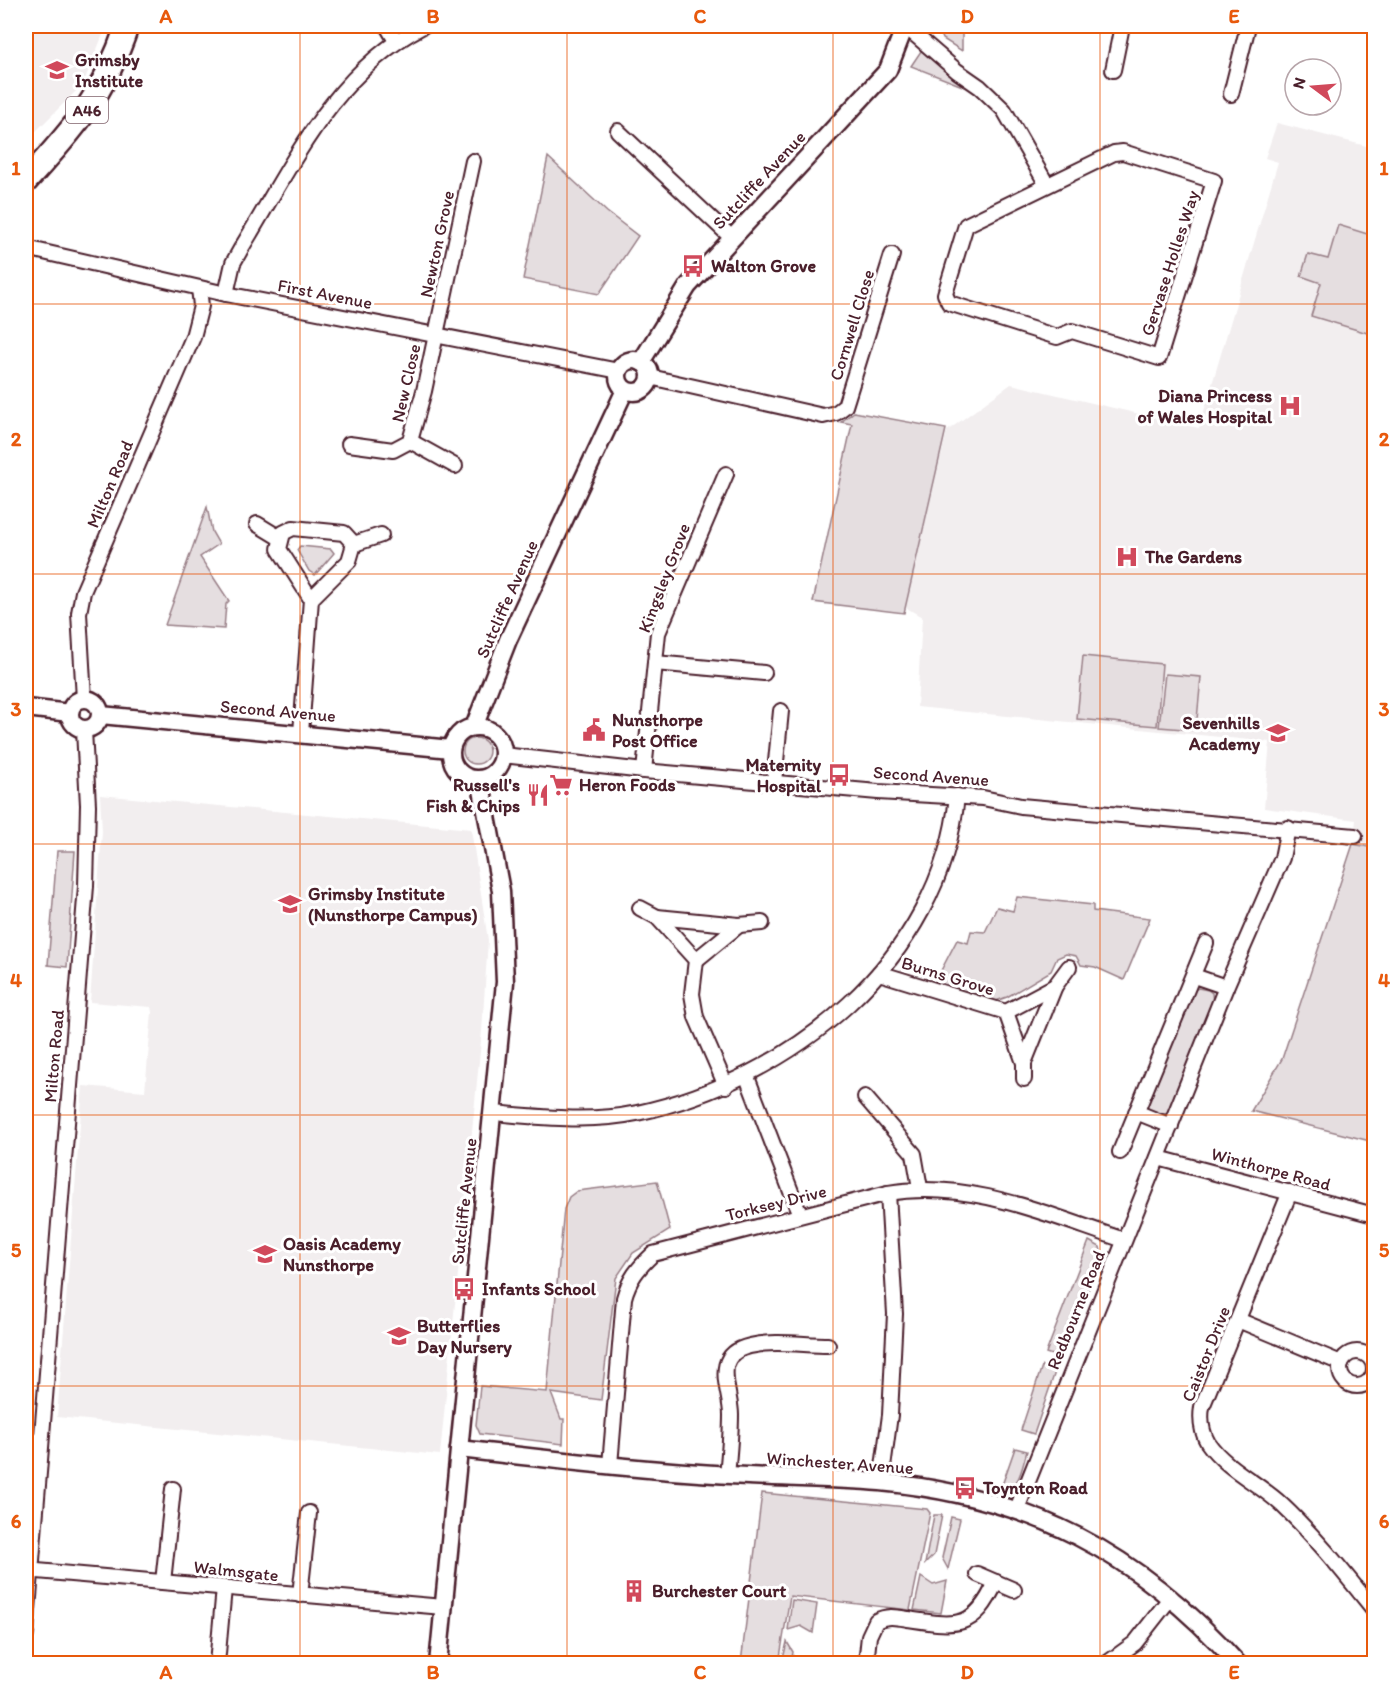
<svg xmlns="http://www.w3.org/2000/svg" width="1400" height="1689" viewBox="0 0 1400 1689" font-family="Itim,sans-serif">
	<rect width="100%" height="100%" fill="#fff"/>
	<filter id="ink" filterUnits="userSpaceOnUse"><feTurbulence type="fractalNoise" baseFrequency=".0167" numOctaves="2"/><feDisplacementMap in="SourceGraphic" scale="12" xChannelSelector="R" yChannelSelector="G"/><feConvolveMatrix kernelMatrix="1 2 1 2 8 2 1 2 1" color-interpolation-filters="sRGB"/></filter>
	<g filter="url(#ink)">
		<!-- built -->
		<g fill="#f2eeef">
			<polygon points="26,26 106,27 83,84 26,141"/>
			<polygon points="1277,123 1374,148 1374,848 1353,844 1356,820 1264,808 1270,742 917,707 922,617 905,607 947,431 1011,384 1199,428 1278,162 1265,158"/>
			<polygon points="100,795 471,829 488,940 482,1031 440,1455 57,1417 83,1086 145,1091 152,1012 151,1007 90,1002 102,831"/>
		</g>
		<!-- green -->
		<g fill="#e5dee0" stroke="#987e86" stroke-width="1.5">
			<polygon points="938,26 962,26 962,51 943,39"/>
			<polygon points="921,51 929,53 965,87 911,66"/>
			<polygon points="548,157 607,212 638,236 599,294 523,279"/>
			<polygon points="1338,225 1374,236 1374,335 1311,316 1321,283 1301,276 1308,254 1328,259"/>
			<polygon points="854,412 946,429 904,613 813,602 852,424 841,422"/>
			<polygon points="207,507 212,532 219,544 200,557 229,601 226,604 224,629 165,625"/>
			<polygon points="300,546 331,549 334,553 315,575 309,571 297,550"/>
			<polygon points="1083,656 1162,664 1157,726 1077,719"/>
			<polygon points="1165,674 1201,677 1196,730 1159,727"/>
			<circle cx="476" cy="751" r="13"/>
			<polygon points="1353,844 1374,848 1374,1142 1251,1111 1282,1059"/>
			<polygon points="57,851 75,851 67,967 48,965"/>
			<polygon points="1017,897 1093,905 1093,911 1150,918 1124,980 1095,967 1081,965 1076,956 1066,954 1057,958 1051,971 1007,997 996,1001 935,982 957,940 968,943 971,931 985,932 997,907 1013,911"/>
			<polygon points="1198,988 1208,990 1212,993 1213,1004 1169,1111 1160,1116 1150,1113 1147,1105 1192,992"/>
			<polygon points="657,1181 670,1230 633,1253 616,1278 601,1400 551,1393 561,1419 564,1419 563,1444 480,1434 476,1425 480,1386 547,1392 564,1209 569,1197 577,1191"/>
			<polygon points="1089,1241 1100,1247 1102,1255 1061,1358 1046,1353"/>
			<polygon points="1042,1366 1055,1372 1034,1434 1021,1430"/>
			<path d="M1015,1448L1027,1451C1022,1467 1020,1490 1000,1491Z"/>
			<polygon points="762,1493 927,1509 930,1513 910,1610 790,1596 779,1663 741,1663"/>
			<polygon points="934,1515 942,1515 934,1555 925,1564"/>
			<polygon points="951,1517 960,1519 948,1569 942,1558"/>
			<polygon points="921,1577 933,1585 947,1581 941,1613 914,1610"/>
			<polygon points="792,1600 817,1604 813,1633 801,1626 788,1630"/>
			<polygon points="787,1642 793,1652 791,1663 782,1663"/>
		</g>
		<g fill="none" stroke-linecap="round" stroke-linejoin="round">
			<!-- minor casing -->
			<g stroke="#4a1f2b" stroke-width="18">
				<g id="minor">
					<polyline points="387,26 396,41"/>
					<polyline points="905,26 957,71 980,87 1004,110 1047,185"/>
					<polyline points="1113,70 1122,26"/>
					<polyline points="1231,94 1248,26"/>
					<polyline points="618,131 732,238"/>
					<polygon points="1123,152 1214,181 1159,358 1072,331 1057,337 949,303 945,294 966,225 1114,153"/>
					<polyline points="26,248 226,294 619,371"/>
					<path d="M226,294L233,263L242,247C292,165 334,72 423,26"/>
					<polyline points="650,377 823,416 836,413 845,406 892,255"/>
					<polyline points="410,441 424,391 473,161"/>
					<polyline points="349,444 393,450 410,441 455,466"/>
					<polyline points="257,524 280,538"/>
					<polygon points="293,528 344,533 354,544 349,561 311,599 279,549 283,533"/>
					<polyline points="354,544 381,535"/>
					<polyline points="655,663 764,673"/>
					<polyline points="84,699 79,613 83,592 193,337 201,306 199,288"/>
					<polyline points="301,733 311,599"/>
					<polyline points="503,755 644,771 878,792 983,798 1021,806 1355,836"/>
					<polyline points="644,771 658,633 726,474"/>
					<polyline points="774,782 781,711"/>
					<polyline points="640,908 657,917 696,960 692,994 696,1017 726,1086"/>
					<polyline points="657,917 739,925 762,923"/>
					<polyline points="696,960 739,925"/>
					<polyline points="879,973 1006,1012 1055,986 1069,967"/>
					<polyline points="1194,976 1226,987"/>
					<polyline points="1006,1012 1024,1063"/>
					<polyline points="747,1077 800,1215"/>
					<polyline points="1024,1079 1024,1063 1055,986"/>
					<polyline points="865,1097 914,1154 920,1188"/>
					<polyline points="1136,1112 1171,1126"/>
					<path d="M493,1113C540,1117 590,1123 637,1113C791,1080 941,961 957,796"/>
					<polyline points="1120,1152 1206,943"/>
					<polyline points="1158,1158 1374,1215"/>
					<path d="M1290,1192L1202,1407C1200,1420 1201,1431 1208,1443C1226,1469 1260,1484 1282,1505C1316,1537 1345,1574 1374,1610"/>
					<polyline points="1238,1320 1341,1363"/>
					<circle cx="1357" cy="1369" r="17"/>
					<path d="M610,1465L624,1298C629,1279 638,1268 653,1254L888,1193C969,1179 1048,1215 1124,1240"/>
					<path d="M727,1475C729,1455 731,1435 731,1415C731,1390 710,1355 750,1346C774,1340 803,1345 828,1345"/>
					<polyline points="881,1482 890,1415 895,1314 888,1193"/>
					<polyline points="1017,1509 1226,987 1282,858 1288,828"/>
					<polyline points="26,1570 443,1607"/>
					<polyline points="977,1574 1014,1590"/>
					<polyline points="163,1582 173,1489"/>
					<polyline points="300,1595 309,1513"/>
					<polyline points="26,1635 86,886 88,805 84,730"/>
					<polyline points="217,1664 224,1588"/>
					<path d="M866,1664L869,1636L876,1621C887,1615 896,1617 908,1619C955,1626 974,1631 996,1582"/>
					<polyline points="1106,1664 1135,1643 1171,1597"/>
				</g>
			</g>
			<!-- tertiary casing -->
			<g stroke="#4a1f2b" stroke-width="21">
				<g id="tertiary">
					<circle cx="634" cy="376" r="16"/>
					<polyline points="641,362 688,286 888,70 905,26"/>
					<circle cx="85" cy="714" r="15"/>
					<polyline points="26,708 70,713"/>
					<polyline points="101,715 451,749"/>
					<polyline points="474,727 508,640 625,390"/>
					<circle cx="477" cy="753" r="26"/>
					<path d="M459,1449C549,1459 639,1470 730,1475C780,1478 830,1478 880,1482C1029,1496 1138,1552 1238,1664"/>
					<polyline points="438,1664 505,982 501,891 480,779"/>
				</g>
			</g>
			<!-- trunk casing -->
			<g stroke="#4a1f2b" stroke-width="27">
				<path id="trunk" d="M26,181C74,129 104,95 127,26"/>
			</g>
			<!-- minor -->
			<use href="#minor" stroke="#fff" stroke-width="14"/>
			<!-- tertiary -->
			<use href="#tertiary" stroke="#fff" stroke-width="16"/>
			<!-- trunk -->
			<use href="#trunk" stroke="#fff" stroke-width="22"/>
		</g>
	</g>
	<!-- grid -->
	<path fill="none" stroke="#e8590c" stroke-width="1.5" stroke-opacity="0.55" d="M300,26V1664M567,26V1664M833,26V1664M1100,26V1664M26,304H1374M26,574H1374M26,844H1374M26,1115H1374M26,1386H1374"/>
	<!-- icons -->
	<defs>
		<g id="university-bare" transform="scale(1.8)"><path d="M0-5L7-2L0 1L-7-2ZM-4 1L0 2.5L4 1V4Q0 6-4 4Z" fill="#d1495b" stroke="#fff" stroke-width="2.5" paint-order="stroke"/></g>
		<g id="bus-bare" transform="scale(1.8)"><path d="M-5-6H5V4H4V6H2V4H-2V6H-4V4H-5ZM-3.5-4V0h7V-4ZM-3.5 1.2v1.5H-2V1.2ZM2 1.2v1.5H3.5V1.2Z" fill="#d1495b" stroke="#fff" stroke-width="2.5" paint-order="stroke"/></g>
		<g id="hospital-bare" transform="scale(1.8)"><path d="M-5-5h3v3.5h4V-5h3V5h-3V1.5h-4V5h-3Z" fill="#d1495b" stroke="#fff" stroke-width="2.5" paint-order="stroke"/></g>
		<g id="civic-bare" transform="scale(1.8)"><path d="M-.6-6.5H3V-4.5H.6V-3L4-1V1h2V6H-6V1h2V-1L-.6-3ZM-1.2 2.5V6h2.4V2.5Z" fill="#d1495b" stroke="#fff" stroke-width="2.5" paint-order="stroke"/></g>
		<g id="school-bare" transform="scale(1.8)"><path d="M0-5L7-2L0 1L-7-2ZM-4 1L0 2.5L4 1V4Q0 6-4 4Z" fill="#d1495b" stroke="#fff" stroke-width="2.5" paint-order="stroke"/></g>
		<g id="supermarket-bare" transform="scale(1.8)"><path d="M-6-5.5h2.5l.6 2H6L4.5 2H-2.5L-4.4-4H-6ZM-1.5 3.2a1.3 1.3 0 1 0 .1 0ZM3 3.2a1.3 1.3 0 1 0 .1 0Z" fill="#d1495b" stroke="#fff" stroke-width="2.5" paint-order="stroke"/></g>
		<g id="restaurant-bare" transform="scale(1.8)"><path d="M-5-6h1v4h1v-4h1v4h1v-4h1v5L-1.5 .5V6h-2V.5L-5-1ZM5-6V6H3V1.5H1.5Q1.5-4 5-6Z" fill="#d1495b" stroke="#fff" stroke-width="2.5" paint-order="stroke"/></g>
		<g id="building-bare" transform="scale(1.8)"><path d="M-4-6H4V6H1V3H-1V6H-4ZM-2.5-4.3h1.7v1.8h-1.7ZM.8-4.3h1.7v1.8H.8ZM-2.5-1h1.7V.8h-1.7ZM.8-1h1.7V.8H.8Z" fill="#d1495b" stroke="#fff" stroke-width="2.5" paint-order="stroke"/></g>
	</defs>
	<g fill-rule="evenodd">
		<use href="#university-bare" x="57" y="70"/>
		<use href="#bus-bare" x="693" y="266"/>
		<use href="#hospital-bare" x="1290" y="406"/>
		<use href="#hospital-bare" x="1127" y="557"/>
		<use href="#civic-bare" x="594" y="730"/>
		<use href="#school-bare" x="1278" y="733"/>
		<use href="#bus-bare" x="839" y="775"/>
		<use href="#supermarket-bare" x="561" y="785"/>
		<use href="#restaurant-bare" x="538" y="795"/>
		<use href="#university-bare" x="290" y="904"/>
		<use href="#school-bare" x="265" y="1254"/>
		<use href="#bus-bare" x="464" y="1289"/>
		<use href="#school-bare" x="399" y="1336"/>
		<use href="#bus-bare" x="965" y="1488"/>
		<use href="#building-bare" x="634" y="1591"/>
	</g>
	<g text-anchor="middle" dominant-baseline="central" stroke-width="6" stroke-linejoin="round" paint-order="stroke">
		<!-- shield labels -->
		<rect fill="#fff" stroke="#80626b" stroke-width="1.5" x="66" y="97" width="42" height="26" rx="4.5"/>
		<g font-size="16" font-weight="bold" fill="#4a1f2b">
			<text x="87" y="110">A46</text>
		</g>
		<!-- poi labels -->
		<g font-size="18" font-weight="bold" fill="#4a1f2b" stroke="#fff" text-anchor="start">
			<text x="75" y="60">Grimsby<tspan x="75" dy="21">Institute</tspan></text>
			<text x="711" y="266">Walton Grove</text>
			<text x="1272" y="396" text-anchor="end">Diana Princess<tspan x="1272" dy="21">of Wales Hospital</tspan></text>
			<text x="1145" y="557">The Gardens</text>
			<text x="612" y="720">Nunsthorpe<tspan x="612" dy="21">Post Office</tspan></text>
			<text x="1260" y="723" text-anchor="end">Sevenhills<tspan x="1260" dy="21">Academy</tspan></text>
			<text x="821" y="765" text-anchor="end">Maternity<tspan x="821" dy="21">Hospital</tspan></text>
			<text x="520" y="785" text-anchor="end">Russell's<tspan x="520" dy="21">Fish &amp; Chips</tspan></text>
			<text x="579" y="785">Heron Foods</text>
			<text x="308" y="894">Grimsby Institute<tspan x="308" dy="21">(Nunsthorpe Campus)</tspan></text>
			<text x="283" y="1244">Oasis Academy<tspan x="283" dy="21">Nunsthorpe</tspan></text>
			<text x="482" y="1289">Infants School</text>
			<text x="417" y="1326">Butterflies<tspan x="417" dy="21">Day Nursery</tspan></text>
			<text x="983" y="1488">Toynton Road</text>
			<text x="652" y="1591">Burchester Court</text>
		</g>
		<!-- street labels -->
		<g font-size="18" fill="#4a1f2b" stroke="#fff">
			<text transform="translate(759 180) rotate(-47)">Sutcliffe Avenue</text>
			<text transform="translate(437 244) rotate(-78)">Newton Grove</text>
			<text transform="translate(1170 263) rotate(-72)">Gervase Holles Way</text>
			<text transform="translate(325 294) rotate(11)">First Avenue</text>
			<text transform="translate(852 325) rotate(-73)">Cornwell Close</text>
			<text transform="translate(406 383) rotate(-77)">New Close</text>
			<text transform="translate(110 484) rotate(-67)">Milton Road</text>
			<text transform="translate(664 578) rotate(-69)">Kingsley Grove</text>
			<text transform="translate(507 599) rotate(-66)">Sutcliffe Avenue</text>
			<text transform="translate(278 711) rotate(5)">Second Avenue</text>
			<text transform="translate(931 776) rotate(4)">Second Avenue</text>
			<text transform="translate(948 976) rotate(17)">Burns Grove</text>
			<text transform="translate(54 1056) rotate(-85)">Milton Road</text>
			<text transform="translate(1271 1169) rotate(15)">Winthorpe Road</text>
			<text transform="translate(464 1201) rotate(-84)">Sutcliffe Avenue</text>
			<text transform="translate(776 1203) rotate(-14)">Torksey Drive</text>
			<text transform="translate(1076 1310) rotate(-68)">Redbourne Road</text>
			<text transform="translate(1206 1354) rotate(-68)">Caistor Drive</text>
			<text transform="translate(840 1463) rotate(4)">Winchester Avenue</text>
			<text transform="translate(236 1571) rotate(6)">Walmsgate</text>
		</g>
	</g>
	<!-- margin -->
	<rect width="1400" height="1689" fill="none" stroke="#fff" stroke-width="66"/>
	<!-- north arrow -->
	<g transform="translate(1313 87) rotate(286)"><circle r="28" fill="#ffffff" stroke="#b7a5aa" stroke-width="1.5"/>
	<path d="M0-4.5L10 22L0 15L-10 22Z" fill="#d1495b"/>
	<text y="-9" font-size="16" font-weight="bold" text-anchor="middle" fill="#4a1f2b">N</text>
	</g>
	<rect x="33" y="33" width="1334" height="1623" fill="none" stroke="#e8590c" stroke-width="2"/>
	<g font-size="20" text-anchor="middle" font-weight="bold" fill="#e8590c">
		<text x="166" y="23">A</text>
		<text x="433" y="23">B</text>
		<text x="700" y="23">C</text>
		<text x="967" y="23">D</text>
		<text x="1234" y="23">E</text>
		<text x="16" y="175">1</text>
		<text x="1384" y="175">1</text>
		<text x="16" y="446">2</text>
		<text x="1384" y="446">2</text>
		<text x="16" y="716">3</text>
		<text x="1384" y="716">3</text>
		<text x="16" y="987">4</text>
		<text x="1384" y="987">4</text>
		<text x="16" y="1257">5</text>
		<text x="1384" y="1257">5</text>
		<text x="16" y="1528">6</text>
		<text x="1384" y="1528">6</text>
		<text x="166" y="1679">A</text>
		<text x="433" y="1679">B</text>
		<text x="700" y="1679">C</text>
		<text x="967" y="1679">D</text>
		<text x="1234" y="1679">E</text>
	</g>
</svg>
